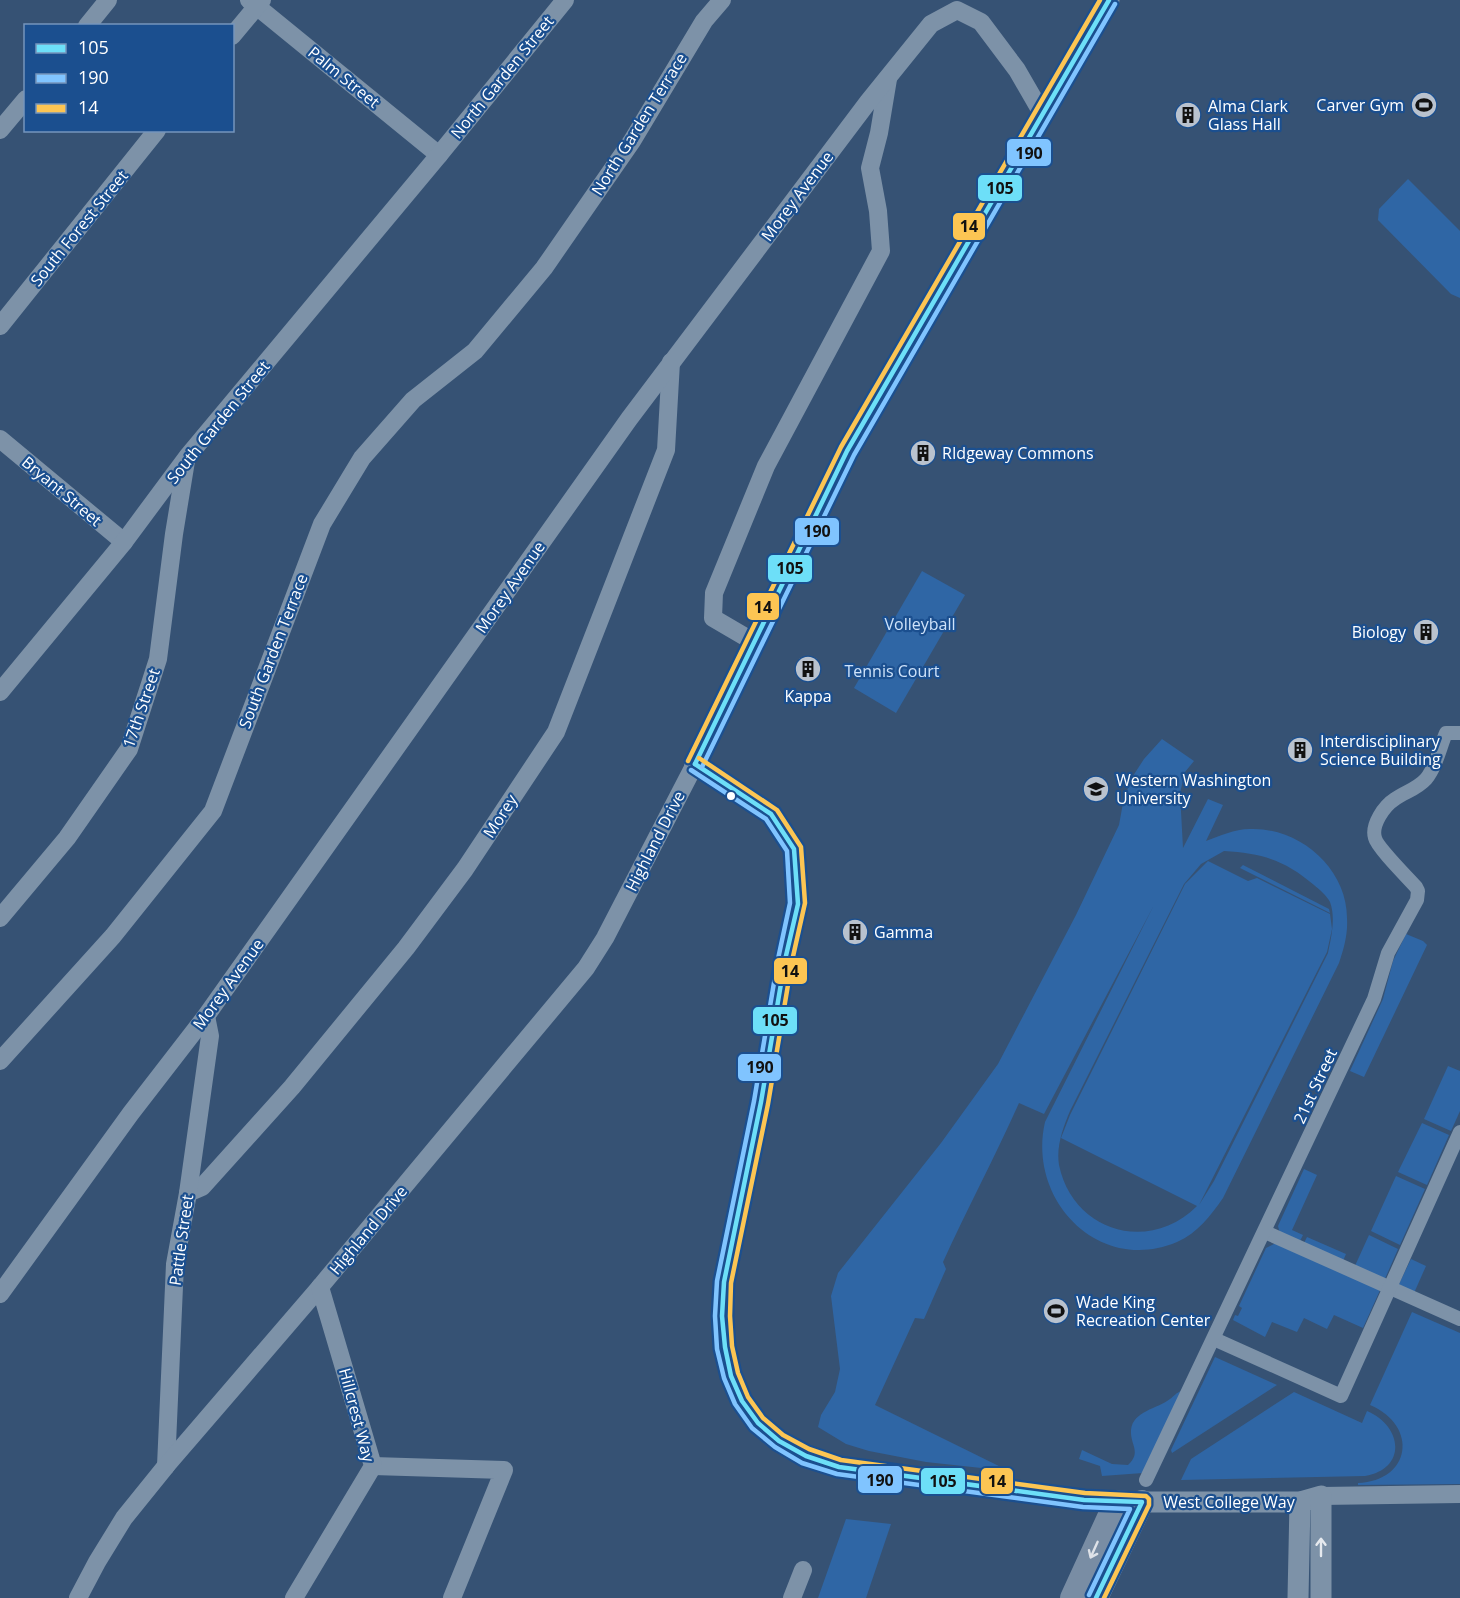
<svg xmlns="http://www.w3.org/2000/svg" width="1460" height="1598" viewBox="0 0 1460 1598" font-family="'Open Sans',sans-serif">
	<rect width="100%" height="100%" fill="#365274"/>
	<!-- green -->
	<g fill="#2f66a5" fill-rule="evenodd">
		<polygon points="1408,179 1460,231 1460,298 1451,294 1378,220 1379,209"/>
		<polygon points="922,571 965,595 896,713 854,688"/>
		<path d="M1162,739L1194,761L1185,772L1180,793L1183,848L1208,799L1223,805L1206,841C1220,836 1234,829 1250,829C1299,827 1347,868 1347,918C1348,934 1344,948 1339,963L1223,1198C1211,1215 1198,1233 1177,1242C1099,1275 1027,1200 1045,1122L1154,905L1044,1114L1019,1103C995,1157 967,1209 943,1262L946,1269L924,1319L915,1318L875,1405L1009,1471L926,1462L869,1451L846,1444L818,1427L821,1415L835,1392L840,1369L831,1296L838,1273L941,1143L998,1064L1076,915L1119,825L1123,803L1131,779L1144,759ZM1224,851C1261,853 1285,860 1314,885C1319,889 1327,896 1330,902C1336,918 1331,938 1328,953L1214,1181L1199,1205L1327,952L1332,929L1330,914L1257,878L1248,881L1208,861L1185,884L1070,1115L1061,1138L1197,1206C1149,1254 1073,1232 1059,1165C1056,1146 1063,1128 1070,1111L1184,884L1201,864Z"/>
		<polygon points="1243,865 1329,909 1330,913 1240,868"/>
		<polygon points="1406,934 1423,941 1427,945 1364,1077 1350,1071 1383,999 1393,961"/>
		<polygon points="1448,1066 1460,1071 1460,1111 1451,1131 1424,1119"/>
		<polygon points="1422,1123 1449,1135 1427,1185 1398,1172"/>
		<polygon points="1304,1169 1317,1175 1292,1230 1303,1235 1299,1243 1280,1234 1278,1226"/>
		<polygon points="1396,1176 1425,1189 1400,1245 1371,1231"/>
		<polygon points="1369,1235 1398,1249 1384,1281 1354,1268"/>
		<polygon points="1307,1237 1346,1254 1342,1263 1303,1245"/>
		<polygon points="1276,1243 1381,1288 1363,1328 1334,1315 1327,1329 1304,1318 1297,1332 1272,1322 1265,1337 1233,1320 1235,1315 1238,1316 1242,1308 1239,1306 1266,1248"/>
		<polygon points="1411,1259 1426,1266 1414,1293 1398,1286"/>
		<path d="M1412,1312L1460,1333V1484L1358,1485V1483C1411,1481 1419,1426 1370,1405Z"/>
		<polygon points="1215,1357 1277,1385 1172,1453 1171,1450"/>
		<path d="M1181,1391L1143,1473L1102,1476L1100,1466L1079,1459L1082,1450L1112,1464L1128,1465C1142,1452 1130,1445 1131,1430C1133,1411 1157,1409 1170,1399C1174,1396 1176,1393 1181,1391Z"/>
		<path d="M1294,1392L1362,1423L1367,1411C1403,1426 1407,1469 1365,1476L1181,1480L1191,1459Z"/>
		<polygon points="846,1519 891,1524 866,1598 818,1598"/>
	</g>
	<g fill="none" stroke-linecap="round" stroke-linejoin="round">
		<!-- pedestrian -->
		<g stroke="#7d92a8" stroke-width="14">
			<polyline points="1265,1232 1460,1319"/>
			<polyline points="1214,1339 1341,1396 1460,1132"/>
			<path d="M1146,1480L1374,999L1388,953L1417,900L1418,891L1416,887C1408,878 1377,847 1375,838C1371,825 1384,806 1395,799C1405,792 1417,789 1426,779C1436,767 1440,747 1446,733H1460"/>
		</g>
		<!-- minor -->
		<g stroke="#7d92a8" stroke-width="18">
			<polyline points="249,0 439,155"/>
			<polyline points="87,26 108,0"/>
			<polyline points="232,36 262,0"/>
			<polyline points="0,130 26,99"/>
			<polyline points="0,326 157,130"/>
			<polyline points="0,439 124,542"/>
			<polyline points="754,642 713,618 714,593 766,466 881,251 878,211 870,168 879,133 888,79"/>
			<polyline points="0,692 124,542 187,457 439,155 565,0"/>
			<polyline points="0,918 67,838 129,749 158,659 174,534 186,461"/>
			<polyline points="0,1061 113,936 213,811 322,524 362,458 413,400 475,351 544,268 632,141 704,21 722,0"/>
			<polyline points="188,1193 202,1187 292,1087 406,948 465,869 556,732 666,450 671,362"/>
			<polyline points="0,1294 131,1113 206,1016 629,419 868,102 931,24 957,10 981,22 1017,70 1043,115"/>
			<polyline points="166,1466 175,1264 188,1193 210,1036 206,1016"/>
			<polyline points="373,1466 504,1470 452,1598"/>
			<polyline points="1321,1496 1460,1494"/>
			<polyline points="78,1598 97,1562 124,1518 166,1466 320,1287 586,968 605,938 695,764"/>
			<polyline points="294,1598 373,1466 320,1287"/>
			<polyline points="792,1598 803,1570"/>
		</g>
		<!-- tertiary -->
		<g stroke="#7d92a8" stroke-width="21">
			<path d="M1109,0L847,451L695,764L771,814L794,849L798,904L785,960L761,1102L724,1282C715,1376 742,1443 839,1467L1084,1500L1142,1502H1300L1321,1496V1598"/>
			<polyline points="1298,1598 1300,1502"/>
		</g>
		<!-- secondary -->
		<g stroke="#798da4" stroke-width="24">
			<polyline points="1072,1598 1116,1502"/>
			<polyline points="1096,1598 1142,1502"/>
		</g>
		<!-- bus-1 casing -->
		<g stroke="#1b4f8f" stroke-width="9">
			<g id="bus-1">
				<polyline points="695,764 771,814 794,849 798,904 785,960 761,1102 724,1282 722,1316 725,1347 731,1376 742,1401 758,1423 779,1441 806,1456 839,1467 1084,1500 1142,1502 1096,1598"/>
				<polyline points="695,764 847,451 1109,0"/>
			</g>
		</g>
		<!-- bus-2 casing -->
		<g stroke="#1b4f8f" stroke-width="9">
			<g id="bus-2">
				<polyline points="702,767 854,455 1115,4"/>
				<polyline points="691,770 766,819 787,851 790,903 778,959 754,1101 717,1281 715,1316 717,1349 724,1378 735,1404 752,1428 775,1447 802,1463 837,1474 1083,1507 1130,1509 1089,1595"/>
			</g>
		</g>
		<!-- bus-3 casing -->
		<g stroke="#1b4f8f" stroke-width="9">
			<g id="bus-3">
				<polyline points="699,758 777,810 801,847 805,903 792,961 768,1104 731,1283 730,1316 732,1346 738,1373 748,1397 763,1418 783,1435 809,1449 841,1460 1085,1493 1146,1496 1149,1499 1149,1505 1104,1598"/>
				<polyline points="688,761 841,447 1100,0"/>
			</g>
		</g>
		<!-- bus-1 -->
		<use href="#bus-1" stroke="#6ddff8" stroke-width="4.5"/>
		<!-- bus-2 -->
		<use href="#bus-2" stroke="#80c4ff" stroke-width="4.5"/>
		<!-- bus-3 -->
		<use href="#bus-3" stroke="#fcc553" stroke-width="4.5"/>
	</g>
	<!-- one-way arrows -->
	<defs><path id="oneway-shaft" d="M-6 0H5M1.5-3L5.5 0L1.5 3" fill="none" stroke-width="1.6" stroke-linecap="round" stroke-linejoin="round" transform="scale(1.5)"/></defs>
	<use stroke="#e5e9ee" href="#oneway-shaft" transform="translate(1321 1547) rotate(-90)"/>
	<use stroke="#dee2e8" href="#oneway-shaft" transform="translate(1094 1550) rotate(114)"/>
	<!-- icons -->
	<defs>
		<g id="stadium-disc" transform="scale(1.35)"><circle r="9.5" fill="#b9c2ce" stroke="#1b4f8f"/><path d="M0-5a6.5 5 0 1 0 0 10a6.5 5 0 1 0 0-10ZM-3.5-1.8h7v3.6h-7Z" fill="#111"/></g>
		<g id="building-disc" transform="scale(1.35)"><circle r="9.5" fill="#b9c2ce" stroke="#1b4f8f"/><path d="M-4-6H4V6H1V3H-1V6H-4ZM-2.5-4.3h1.7v1.8h-1.7ZM.8-4.3h1.7v1.8H.8ZM-2.5-1h1.7V.8h-1.7ZM.8-1h1.7V.8H.8Z" fill="#111"/></g>
		<g id="university-disc" transform="scale(1.35)"><circle r="9.5" fill="#b9c2ce" stroke="#1b4f8f"/><path d="M0-5L7-2L0 1L-7-2ZM-4 1L0 2.5L4 1V4Q0 6-4 4Z" fill="#111"/></g>
	</defs>
	<g fill-rule="evenodd">
		<use href="#stadium-disc" x="1424" y="105"/>
		<use href="#building-disc" x="1188" y="115"/>
		<use href="#building-disc" x="923" y="453"/>
		<use href="#building-disc" x="1426" y="632"/>
		<use href="#building-disc" x="808" y="669"/>
		<use href="#building-disc" x="1300" y="750"/>
		<use href="#university-disc" x="1096" y="789"/>
		<use href="#building-disc" x="855" y="932"/>
		<use href="#stadium-disc" x="1056" y="1311"/>
	</g>
	<!-- markers -->
	<circle fill="#fff" stroke="#1b4f8f" stroke-width="2" cx="731" cy="796" r="5"/>
	<g text-anchor="middle" dominant-baseline="central" stroke-width="4.5" stroke-linejoin="round" paint-order="stroke">
		<!-- street labels -->
		<g font-size="16" fill="#fff" stroke="#1b4f8f">
			<text transform="translate(344 77) rotate(39)">Palm Street</text>
			<text transform="translate(502 77) rotate(-51)">North Garden Street</text>
			<text transform="translate(639 124) rotate(-58)">North Garden Terrace</text>
			<text transform="translate(797 196) rotate(-53)">Morey Avenue</text>
			<text transform="translate(79 228) rotate(-51)">South Forest Street</text>
			<text transform="translate(218 422) rotate(-51)">South Garden Street</text>
			<text transform="translate(62 491) rotate(40)">Bryant Street</text>
			<text transform="translate(510 587) rotate(-55)">Morey Avenue</text>
			<text transform="translate(273 651) rotate(-69)">South Garden Terrace</text>
			<text transform="translate(141 708) rotate(-71)">17th Street</text>
			<text transform="translate(500 816) rotate(-57)">Morey</text>
			<text transform="translate(655 841) rotate(-63)">Highland Drive</text>
			<text transform="translate(228 984) rotate(-54)">Morey Avenue</text>
			<text transform="translate(1315 1086) rotate(-65)">21st Street</text>
			<text transform="translate(368 1230) rotate(-50)">Highland Drive</text>
			<text transform="translate(181 1240) rotate(-82)">Pattle Street</text>
			<text transform="translate(357 1415) rotate(75)">Hillcrest Way</text>
			<text x="1229" y="1502">West College Way</text>
		</g>
		<!-- poi labels -->
		<g font-size="16" fill="#fff" stroke="#1b4f8f" text-anchor="start">
			<text x="1404" y="105" text-anchor="end">Carver Gym</text>
			<text x="1208" y="106">Alma Clark<tspan x="1208" dy="18">Glass Hall</tspan></text>
			<text x="942" y="453">RIdgeway Commons</text>
			<text x="1406" y="632" text-anchor="end">Biology</text>
			<text x="808" y="696" text-anchor="middle">Kappa</text>
			<text x="1320" y="741">Interdisciplinary<tspan x="1320" dy="18">Science Building</tspan></text>
			<text x="1116" y="780">Western Washington<tspan x="1116" dy="18">University</tspan></text>
			<text x="874" y="932">Gamma</text>
			<text x="1076" y="1302">Wade King<tspan x="1076" dy="18">Recreation Center</tspan></text>
		</g>
		<!-- park labels -->
		<g font-size="16" fill="#cfe3fa" stroke="#1b4f8f">
			<text x="920" y="624">Volleyball</text>
			<text x="892" y="671">Tennis Court</text>
		</g>
	</g>
	<g stroke="#1b4f8f" stroke-width="2">
		<rect x="1006" y="138" width="46" height="29" rx="6" fill="#80c4ff"/>
		<rect x="977" y="174" width="46" height="28" rx="6" fill="#6ddff8"/>
		<rect x="952" y="212" width="34" height="29" rx="6" fill="#fcc553"/>
		<rect x="794" y="517" width="46" height="29" rx="6" fill="#80c4ff"/>
		<rect x="767" y="554" width="46" height="29" rx="6" fill="#6ddff8"/>
		<rect x="746" y="592" width="34" height="29" rx="6" fill="#fcc553"/>
		<rect x="773" y="957" width="35" height="28" rx="6" fill="#fcc553"/>
		<rect x="752" y="1006" width="46" height="29" rx="6" fill="#6ddff8"/>
		<rect x="737" y="1053" width="45" height="29" rx="6" fill="#80c4ff"/>
		<rect x="857" y="1465" width="46" height="29" rx="6" fill="#80c4ff"/>
		<rect x="920" y="1467" width="46" height="28" rx="6" fill="#6ddff8"/>
		<rect x="980" y="1467" width="34" height="28" rx="6" fill="#fcc553"/>
	</g>
	<g font-size="16" text-anchor="middle" font-weight="bold" fill="#111">
		<text x="1029" y="159">190</text>
		<text x="1000" y="194">105</text>
		<text x="969" y="232">14</text>
		<text x="817" y="537">190</text>
		<text x="790" y="574">105</text>
		<text x="763" y="613">14</text>
		<text x="790" y="977">14</text>
		<text x="775" y="1026">105</text>
		<text x="760" y="1073">190</text>
		<text x="880" y="1486">190</text>
		<text x="943" y="1487">105</text>
		<text x="997" y="1487">14</text>
	</g>
	<!-- legend -->
	<rect x="24" y="24" width="210" height="108" fill="#1b4f8f" stroke="#7695bc" stroke-width="1.5"/>
	<rect x="36" y="44" width="30" height="9" fill="#6ddff8" stroke="#7695bc" stroke-width="1.5"/>
	<text x="78" y="54" font-size="18" fill="#ffffff">105</text>
	<rect x="36" y="74" width="30" height="9" fill="#80c4ff" stroke="#7695bc" stroke-width="1.5"/>
	<text x="78" y="84" font-size="18" fill="#ffffff">190</text>
	<rect x="36" y="104" width="30" height="9" fill="#fcc553" stroke="#7695bc" stroke-width="1.5"/>
	<text x="78" y="114" font-size="18" fill="#ffffff">14</text>
</svg>
